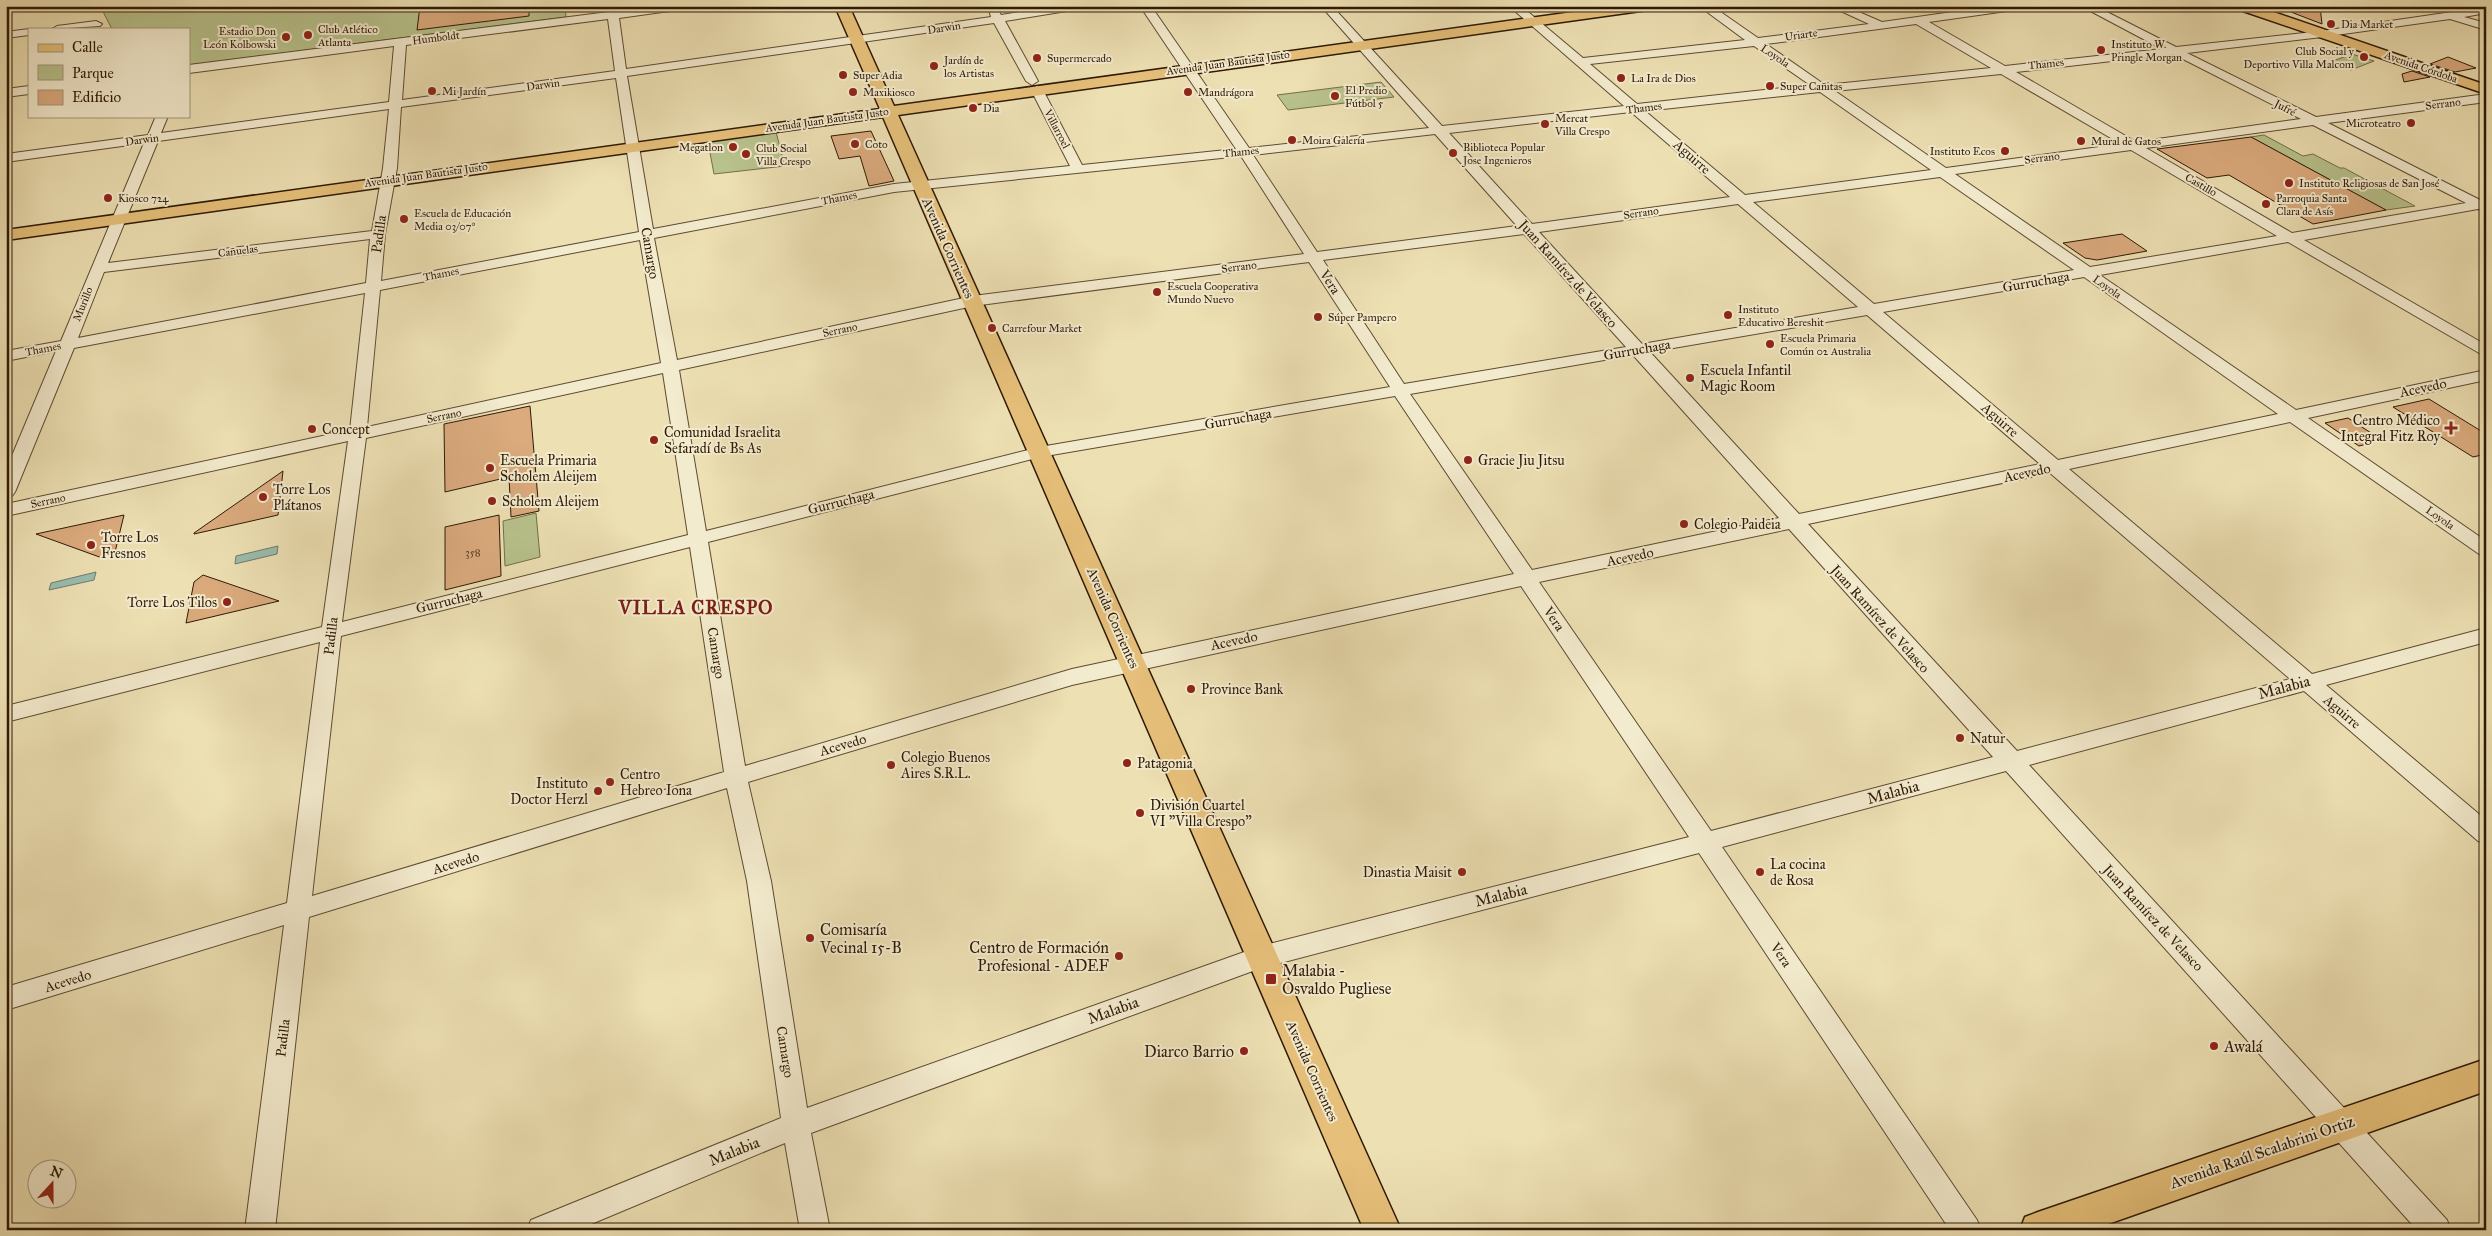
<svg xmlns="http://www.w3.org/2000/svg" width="2492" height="1236" viewBox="0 0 2492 1236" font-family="'IM FELL Great Primer',serif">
	<rect width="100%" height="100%" fill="#ede0b3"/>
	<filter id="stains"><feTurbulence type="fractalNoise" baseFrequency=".004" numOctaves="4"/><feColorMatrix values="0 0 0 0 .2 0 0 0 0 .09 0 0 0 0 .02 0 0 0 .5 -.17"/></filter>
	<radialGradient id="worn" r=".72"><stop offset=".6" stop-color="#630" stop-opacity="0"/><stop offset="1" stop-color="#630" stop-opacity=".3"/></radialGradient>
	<!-- green -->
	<g fill="#b8c28c" stroke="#736e49">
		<polygon points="100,6 565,6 566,17 189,65 189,29 112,29"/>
		<polygon points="2352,54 2374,61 2351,70 2330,62"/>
		<polygon points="1381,82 1394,97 1288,110 1277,95"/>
		<polygon points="776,132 785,166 714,174 708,142"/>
		<polygon points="2264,135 2303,156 2313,154 2340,168 2344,168 2415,206 2386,210 2251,137"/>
		<polygon points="536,513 540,557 505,566 503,521"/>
	</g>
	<!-- water -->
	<g fill="#99bdaf" stroke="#6e7b6b">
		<polygon points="278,546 277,554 235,564 236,556"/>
		<polygon points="96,572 94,580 49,590 51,583"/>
	</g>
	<!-- building -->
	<g fill="#dbab7e" stroke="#2e1906">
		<polygon points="420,6 529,6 529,16 417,30"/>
		<polygon points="2278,6 2320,6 2322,24 2278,7"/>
		<polygon points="2448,57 2476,68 2455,72 2430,64"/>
		<polygon points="2412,71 2430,77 2404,82 2402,74"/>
		<polygon points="871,131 889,170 894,181 869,186 860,156 839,159 831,136"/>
		<polygon points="2251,137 2386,210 2313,224 2229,175 2207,178 2157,149"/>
		<polygon points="2122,234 2147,251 2097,260 2085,258 2063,243"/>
		<polygon points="2429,399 2486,434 2486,454 2473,457 2393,407"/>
		<polygon points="530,406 539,511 511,517 509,477 445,492 444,424"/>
		<polygon points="2348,418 2382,440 2359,446 2325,423"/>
		<polygon points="283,471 278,515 194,534 194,533"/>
		<polygon points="124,515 115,552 105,559 36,534"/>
		<polygon points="499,515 501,576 445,590 445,527"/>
		<polygon points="203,575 279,601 186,623 194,582"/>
	</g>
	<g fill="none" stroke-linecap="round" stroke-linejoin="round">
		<!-- minor casing -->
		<g stroke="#5e4b31" stroke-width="2">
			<g id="minor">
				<path d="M656,6H689L684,9L619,18L626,69L991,17L988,6H996L1001,15L1057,6H1084L1079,9L1005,21L1038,81L1032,85L1026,81L994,23L627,76L653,229L894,184L1070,166L1031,90L1037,86L1043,90L1082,165L1236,149L1140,6H1151L1249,148L1429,128L1321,6H1332L1442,126L1624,106L1509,6H1521L1583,58L1745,40L1699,6H1712L1758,38L1869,24L1830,6H1845L1882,22L1995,6H2026L2021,9L1929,22L2005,66L2162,49L2081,6H2095L2176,47L2322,31L2486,7V13L2464,17L2486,23V30L2450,19L2322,37L2187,53L2316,117L2486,94V102L2328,123L2482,201L2486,200V211L2478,209L2304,240L2486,345V357L2288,242L2100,275L2296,410L2486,370V380L2308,418L2486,541V556L2479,554L2290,422L2069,469L2312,674L2486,628V642L2326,685L2486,820V843L2478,841L2304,691L2029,765L2447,1220L2451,1230H2417L2006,771L1722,847L1977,1220L1981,1230H1950L1699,853L1261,968L811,1133L830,1230H800L785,1143L577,1230H527L531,1220L781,1118L747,881L727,788L309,917L275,1230H245L284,925L6,1010V987L287,903L320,642L6,722V706L322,627L348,441L6,516V504L350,430L365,293L74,348L15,492L12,496L6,498V470L56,351L6,361V351L61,341L144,143L6,162V154L148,135L156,116H168L161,133L389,102L394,46L189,73V65ZM608,19L615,71L402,100L406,45ZM1916,24L1991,68L1825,85L1766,44ZM1754,46L1810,85L1637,104L1590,64ZM2173,54L2301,119L2136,142L2016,72ZM2001,74L2121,144L1946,168L1835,91ZM616,78L639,232L381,281L385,234L397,168L401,107ZM1820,92L1931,170L1745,195L1645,111ZM389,109L383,168L372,231L108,263L158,141ZM1631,112L1730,197L1532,224L1449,133ZM2313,125L2466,203L2292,233L2146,148ZM1435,134L1517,226L1317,252L1253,155ZM2131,150L2277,236L2090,267L1955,174ZM1241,156L1304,254L973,296L677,360L654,238L894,192ZM1940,177L2074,270L1874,304L1753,202ZM1738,204L1858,307L1642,344L1539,232ZM1524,234L1626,347L1404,384L1323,260ZM370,239L366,283L78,338L104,272ZM640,240L661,363L367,427L380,290ZM1309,262L1390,387L1040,447L706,531L679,370L973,306ZM2084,277L2278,414L2058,460L1883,312ZM1867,315L2040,464L1799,514L1650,352ZM1633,355L1779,518L1532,570L1410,394ZM663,373L688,535L342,622L366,438ZM1395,396L1514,574L1072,669L745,766L708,542L1040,457ZM2050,473L2290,679L2017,751L1808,524ZM1789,529L1993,757L1711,831L1539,582ZM690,547L724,772L312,896L341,636ZM1521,586L1689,837L1261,946L807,1108L771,881L748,782L1072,685Z"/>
				<polygon points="96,21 102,24 100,26 52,29 57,26"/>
				<polygon points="29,29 29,35 6,38 6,32"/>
				<polygon points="29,86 29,94 6,97 6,89"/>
			</g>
		</g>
		<!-- major casing -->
		<g stroke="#2e1906" stroke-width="3">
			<g id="major">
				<polygon points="835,6 849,6 894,106 1617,6 1655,6 1648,10 898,115 1401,1230 1364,1230 883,117 6,240 6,230 880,109"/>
				<polygon points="2235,6 2256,6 2486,85 2486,94 2237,9"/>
				<polygon points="2486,1059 2486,1091 2091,1230 2020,1230 2025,1217 2038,1212"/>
			</g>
		</g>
		<!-- minor -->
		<use href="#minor" fill="#f3ebce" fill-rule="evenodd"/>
		<!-- major -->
		<use href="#major" fill="#e6c07a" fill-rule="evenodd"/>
	</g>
	<!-- markers -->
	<g fill="#8f2418" stroke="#f3ebce" stroke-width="2">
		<circle cx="2331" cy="24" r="5"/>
		<circle cx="308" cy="35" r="5"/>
		<circle cx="286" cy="37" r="5"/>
		<circle cx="2101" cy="50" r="5"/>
		<circle cx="2364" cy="57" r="5"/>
		<circle cx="1037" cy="58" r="5"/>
		<circle cx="934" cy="66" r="5"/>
		<circle cx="843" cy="75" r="5"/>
		<circle cx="1621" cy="78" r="5"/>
		<circle cx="1770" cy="86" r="5"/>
		<circle cx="432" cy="91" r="5"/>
		<circle cx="853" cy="92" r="5"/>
		<circle cx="1188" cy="92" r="5"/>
		<circle cx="1335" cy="96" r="5"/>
		<circle cx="973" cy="108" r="5"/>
		<circle cx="2411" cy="123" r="5"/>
		<circle cx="1545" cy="124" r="5"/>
		<circle cx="1292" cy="140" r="5"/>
		<circle cx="2081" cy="141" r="5"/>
		<circle cx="855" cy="144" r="5"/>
		<circle cx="733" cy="147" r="5"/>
		<circle cx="2005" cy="151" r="5"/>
		<circle cx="1453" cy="153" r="5"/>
		<circle cx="746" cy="154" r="5"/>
		<circle cx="2289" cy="183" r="5"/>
		<circle cx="108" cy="198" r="5"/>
		<circle cx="2266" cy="204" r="5"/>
		<circle cx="404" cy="219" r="5"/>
		<circle cx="1157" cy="292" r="5"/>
		<circle cx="1728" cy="315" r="5"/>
		<circle cx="1318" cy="317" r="5"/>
		<circle cx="992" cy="328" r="5"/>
		<circle cx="1770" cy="344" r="5"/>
		<circle cx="1690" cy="378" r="5"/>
		<path d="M2448.5 420.5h5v5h5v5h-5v5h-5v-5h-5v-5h5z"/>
		<circle cx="312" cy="429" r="5"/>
		<circle cx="654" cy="440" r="5"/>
		<circle cx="1468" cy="460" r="5"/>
		<circle cx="490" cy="468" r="5"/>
		<circle cx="263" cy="497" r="5"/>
		<circle cx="492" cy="501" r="5"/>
		<circle cx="1684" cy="524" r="5"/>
		<circle cx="91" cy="545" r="5"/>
		<circle cx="227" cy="602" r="5"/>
		<circle cx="1191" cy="689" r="5"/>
		<circle cx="1960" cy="738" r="5"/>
		<circle cx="1127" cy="763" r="5"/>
		<circle cx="891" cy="765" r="5"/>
		<circle cx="610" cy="782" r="5"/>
		<circle cx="598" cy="791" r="5"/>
		<circle cx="1140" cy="813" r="5"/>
		<circle cx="1462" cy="872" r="5"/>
		<circle cx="1760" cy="872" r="5"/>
		<circle cx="810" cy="938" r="5"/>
		<circle cx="1119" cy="956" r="5"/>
		<rect x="1265" y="973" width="12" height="12" rx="2.5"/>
		<circle cx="2214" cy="1046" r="5"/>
		<circle cx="1244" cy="1051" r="5"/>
	</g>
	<g text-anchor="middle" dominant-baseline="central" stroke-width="4" stroke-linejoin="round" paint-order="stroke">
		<!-- far-poi labels -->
		<g font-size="11" fill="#2e1906" stroke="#f3ebce" text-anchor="start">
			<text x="2341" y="24">Dia Market</text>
			<text x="318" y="29">Club Atlético<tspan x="318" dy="13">Atlanta</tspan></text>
			<text x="276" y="31" text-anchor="end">Estadio Don<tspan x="276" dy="13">León Kolbowski</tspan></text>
			<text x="2111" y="44">Instituto W.<tspan x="2111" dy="13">Pringle Morgan</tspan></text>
			<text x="2354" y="51" text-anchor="end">Club Social y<tspan x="2354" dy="13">Deportivo Villa Malcom</tspan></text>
			<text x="1047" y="58">Supermercado</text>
			<text x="944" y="60">Jardín de<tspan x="944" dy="13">los Artistas</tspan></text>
			<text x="853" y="75">Super Adia</text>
			<text x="1631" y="78">La Ira de Dios</text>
			<text x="1780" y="86">Super Cañitas</text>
			<text x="1345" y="90">El Predio<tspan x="1345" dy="13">Fútbol 5</tspan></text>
			<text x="442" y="91">Mi Jardín</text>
			<text x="863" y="92">Maxikiosco</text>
			<text x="1198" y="92">Mandrágora</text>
			<text x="983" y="108">Dia</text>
			<text x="1555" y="118">Mercat<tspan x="1555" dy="13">Villa Crespo</tspan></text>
			<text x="2401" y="123" text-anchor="end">Microteatro</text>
			<text x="1302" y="140">Moira Galería</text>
			<text x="2091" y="141">Mural de Gatos</text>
			<text x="865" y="144">Coto</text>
			<text x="723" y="147" text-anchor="end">Megatlon</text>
			<text x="1463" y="147">Biblioteca Popular<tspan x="1463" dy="13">Jose Ingenieros</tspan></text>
			<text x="756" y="148">Club Social<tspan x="756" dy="13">Villa Crespo</tspan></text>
			<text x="1995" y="151" text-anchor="end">Instituto Ecos</text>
			<text x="2299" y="183">Instituto Religiosas de San José</text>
			<text x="118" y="198">Kiosco 724</text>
			<text x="2276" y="198">Parroquia Santa<tspan x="2276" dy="13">Clara de Asís</tspan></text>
			<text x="414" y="213">Escuela de Educación<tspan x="414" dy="13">Media 03/07°</tspan></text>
			<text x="1167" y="286">Escuela Cooperativa<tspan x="1167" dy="13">Mundo Nuevo</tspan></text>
			<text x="1738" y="309">Instituto<tspan x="1738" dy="13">Educativo Bereshit</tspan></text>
			<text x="1328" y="317">Súper Pampero</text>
			<text x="1002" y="328">Carrefour Market</text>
			<text x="1780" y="338">Escuela Primaria<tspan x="1780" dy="13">Común 02 Australia</tspan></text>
		</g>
		<!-- far-street labels -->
		<g font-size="11" fill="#2e1906" stroke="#f3ebce">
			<text transform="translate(944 28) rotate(-9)">Darwin</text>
			<text transform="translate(1801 35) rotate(-8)">Uriarte</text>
			<text transform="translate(436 38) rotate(-7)">Humboldt</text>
			<text transform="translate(1775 56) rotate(34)">Loyola</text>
			<text transform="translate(1228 63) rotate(-8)">Avenida Juan Bautista Justo</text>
			<text transform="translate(2046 64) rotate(-6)">Thames</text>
			<text transform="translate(2421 67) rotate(19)">Avenida Córdoba</text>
			<text transform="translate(543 85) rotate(-8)">Darwin</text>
			<text transform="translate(2443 104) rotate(-7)">Serrano</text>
			<text transform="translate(1644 108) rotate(-7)">Thames</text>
			<text transform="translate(2285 108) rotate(27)">Jufré</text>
			<text transform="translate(827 120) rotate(-8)">Avenida Juan Bautista Justo</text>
			<text transform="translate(1057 129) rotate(62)">Villarroel</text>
			<text transform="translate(142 140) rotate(-8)">Darwin</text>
			<text transform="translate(1241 152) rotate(-6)">Thames</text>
			<text transform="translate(2042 158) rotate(-7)">Serrano</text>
			<text transform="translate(426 175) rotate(-8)">Avenida Juan Bautista Justo</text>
			<text transform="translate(2201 185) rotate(30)">Castillo</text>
			<text transform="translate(839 198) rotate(-11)">Thames</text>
			<text transform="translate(1641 213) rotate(-8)">Serrano</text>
			<text transform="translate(238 251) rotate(-7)">Cañuelas</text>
			<text transform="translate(1239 267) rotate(-7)">Serrano</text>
			<text transform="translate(441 274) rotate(-11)">Thames</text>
			<text transform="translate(2107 287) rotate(35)">Loyola</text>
			<text transform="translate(83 304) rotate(-68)">Murillo</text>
			<text transform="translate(840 330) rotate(-12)">Serrano</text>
			<text transform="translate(43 349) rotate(-11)">Thames</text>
			<text transform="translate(444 416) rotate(-12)">Serrano</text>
			<text transform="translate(48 501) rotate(-12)">Serrano</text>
			<text transform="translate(2440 518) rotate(35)">Loyola</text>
		</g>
		<!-- number labels -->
		<g font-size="11" fill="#593e24">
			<text x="473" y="552">358</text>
		</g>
		<!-- street labels -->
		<g font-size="14" fill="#2e1906" stroke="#f3ebce">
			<text transform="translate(1692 157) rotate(41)">Aguirre</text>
			<text transform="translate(379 234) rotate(-82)">Padilla</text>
			<text transform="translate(948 248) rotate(66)">Avenida Corrientes</text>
			<text transform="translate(650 253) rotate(80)">Camargo</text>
			<text transform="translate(1568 274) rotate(48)">Juan Ramírez de Velasco</text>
			<text transform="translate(1330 282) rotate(57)">Vera</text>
			<text transform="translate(2036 282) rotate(-10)">Gurruchaga</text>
			<text transform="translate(1637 350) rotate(-10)">Gurruchaga</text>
			<text transform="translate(2423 388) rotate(-12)">Acevedo</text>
			<text transform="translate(1238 419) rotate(-10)">Gurruchaga</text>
			<text transform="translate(2000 420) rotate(41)">Aguirre</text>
			<text transform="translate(2027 473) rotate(-12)">Acevedo</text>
			<text transform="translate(841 502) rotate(-14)">Gurruchaga</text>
			<text transform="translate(1630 557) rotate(-12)">Acevedo</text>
			<text transform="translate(449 601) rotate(-14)">Gurruchaga</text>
			<text transform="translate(1113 618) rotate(66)">Avenida Corrientes</text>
			<text transform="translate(1554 619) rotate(56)">Vera</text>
			<text transform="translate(1880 619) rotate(48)">Juan Ramírez de Velasco</text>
			<text transform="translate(331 636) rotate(-83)">Padilla</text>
			<text transform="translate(1234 641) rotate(-12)">Acevedo</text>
			<text transform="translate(716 653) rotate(81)">Camargo</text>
			<text transform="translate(2342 712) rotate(40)">Aguirre</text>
			<text transform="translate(843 745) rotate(-16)">Acevedo</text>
			<text transform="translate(456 863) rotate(-17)">Acevedo</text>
			<text transform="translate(2153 918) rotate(47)">Juan Ramírez de Velasco</text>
			<text transform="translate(1781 955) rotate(56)">Vera</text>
			<text transform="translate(68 981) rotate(-17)">Acevedo</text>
			<text transform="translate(283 1038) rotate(-83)">Padilla</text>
			<text transform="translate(785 1052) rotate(81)">Camargo</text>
			<text transform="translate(1312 1071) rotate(66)">Avenida Corrientes</text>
		</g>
		<!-- poi labels -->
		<g font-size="14" fill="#2e1906" stroke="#f3ebce" text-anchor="start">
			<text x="1700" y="370">Escuela Infantil<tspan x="1700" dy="16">Magic Room</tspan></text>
			<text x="2440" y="420" text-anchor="end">Centro Médico<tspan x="2440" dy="16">Integral Fitz Roy</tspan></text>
			<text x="322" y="429">Concept</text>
			<text x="664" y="432">Comunidad Israelita<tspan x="664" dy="16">Sefaradí de Bs As</tspan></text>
			<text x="500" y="460">Escuela Primaria<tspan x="500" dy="16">Scholem Aleijem</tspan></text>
			<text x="1478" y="460">Gracie Jiu Jitsu</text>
			<text x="273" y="489">Torre Los<tspan x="273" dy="16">Plátanos</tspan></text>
			<text x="502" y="501">Scholem Aleijem</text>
			<text x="1694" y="524">Colegio Paideia</text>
			<text x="101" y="537">Torre Los<tspan x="101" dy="16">Fresnos</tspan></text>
			<text x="217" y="602" text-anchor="end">Torre Los Tilos</text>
			<text x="1201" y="689">Province Bank</text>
			<text x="1970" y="738">Natur</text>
			<text x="901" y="757">Colegio Buenos<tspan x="901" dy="16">Aires S.R.L.</tspan></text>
			<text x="1137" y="763">Patagonia</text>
			<text x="620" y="774">Centro<tspan x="620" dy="16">Hebreo Iona</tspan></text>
			<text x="588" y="783" text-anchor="end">Instituto<tspan x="588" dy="16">Doctor Herzl</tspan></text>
			<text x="1150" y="805">División Cuartel<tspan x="1150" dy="16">VI "Villa Crespo"</tspan></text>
			<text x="1770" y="864">La cocina<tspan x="1770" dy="16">de Rosa</tspan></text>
			<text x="1452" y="872" text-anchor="end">Dinastia Maisit</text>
		</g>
		<!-- near-street labels -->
		<g font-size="16" fill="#2e1906" stroke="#f3ebce">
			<text transform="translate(2284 687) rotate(-15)">Malabia</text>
			<text transform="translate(1893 792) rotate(-15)">Malabia</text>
			<text transform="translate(1501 895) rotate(-14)">Malabia</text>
			<text transform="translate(1113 1010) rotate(-20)">Malabia</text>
			<text transform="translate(734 1151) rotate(-22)">Malabia</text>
			<text transform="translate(2262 1152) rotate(-19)">Avenida Raúl Scalabrini Ortiz</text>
		</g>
		<!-- near-poi labels -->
		<g font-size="16" fill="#2e1906" stroke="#f3ebce" text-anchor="start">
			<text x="820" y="929">Comisaría<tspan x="820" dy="18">Vecinal 15-B</tspan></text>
			<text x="1109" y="947" text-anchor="end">Centro de Formación<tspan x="1109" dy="18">Profesional - ADEF</tspan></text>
			<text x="1282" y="970">Malabia -<tspan x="1282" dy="18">Osvaldo Pugliese</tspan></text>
			<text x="2224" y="1046">Awalá</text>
			<text x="1234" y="1051" text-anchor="end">Diarco Barrio</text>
		</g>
		<!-- district labels -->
		<g font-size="19" font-weight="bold" letter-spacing="1" fill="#7a1f14" stroke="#f3ebce">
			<text x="696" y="607">VILLA CRESPO</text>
		</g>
	</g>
	<!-- margin -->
	<rect width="2492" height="1236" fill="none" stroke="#ede0b3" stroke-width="25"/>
	<rect x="8" y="8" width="2477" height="1221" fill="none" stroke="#2e1906" stroke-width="2.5"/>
	<rect x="12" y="12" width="2467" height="1211" fill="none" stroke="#2e1906"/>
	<!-- legend -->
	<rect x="28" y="28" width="162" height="90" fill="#f3ebce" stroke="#a4977e"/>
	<rect x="38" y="44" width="25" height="8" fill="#e6c07a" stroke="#a4977e"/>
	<text x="72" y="52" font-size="15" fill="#2e1906">Calle</text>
	<rect x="38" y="65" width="25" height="15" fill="#b8c28c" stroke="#a4977e"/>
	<text x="72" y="78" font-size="15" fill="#2e1906">Parque</text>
	<rect x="38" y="90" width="25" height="15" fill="#dbab7e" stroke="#a4977e"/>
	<text x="72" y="102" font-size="15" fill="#2e1906">Edificio</text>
	<!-- north arrow -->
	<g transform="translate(52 1184) rotate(21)"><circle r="24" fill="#f3ebce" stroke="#a4977e"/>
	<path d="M0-4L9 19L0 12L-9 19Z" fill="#8f2418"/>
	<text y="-8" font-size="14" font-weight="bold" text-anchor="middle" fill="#2e1906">N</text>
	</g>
	<rect width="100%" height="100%" filter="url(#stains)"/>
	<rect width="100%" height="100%" fill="url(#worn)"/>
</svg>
